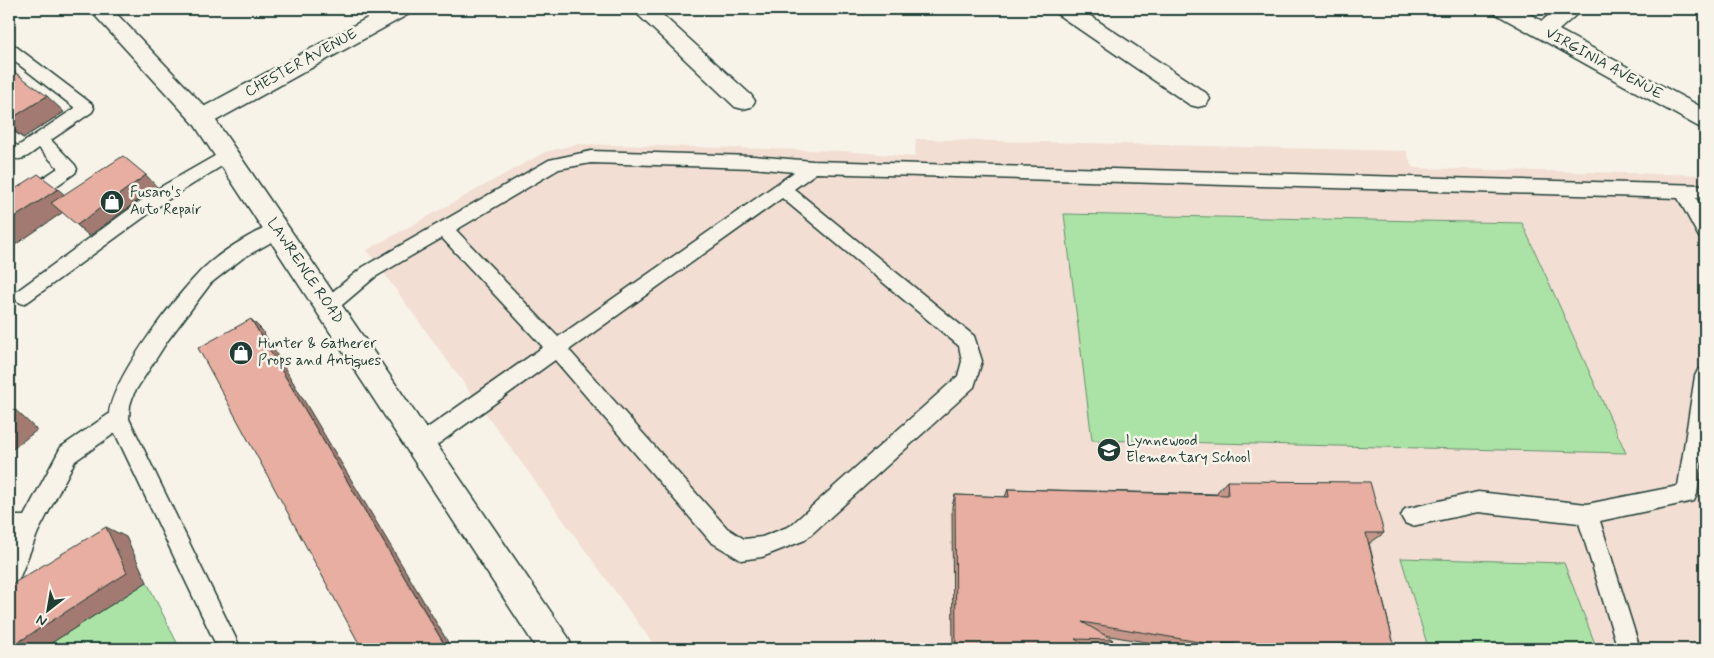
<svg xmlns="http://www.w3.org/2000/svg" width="1714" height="658" viewBox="0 0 1714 658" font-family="Mynerve,sans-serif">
	<rect width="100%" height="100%" fill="#f7f3e8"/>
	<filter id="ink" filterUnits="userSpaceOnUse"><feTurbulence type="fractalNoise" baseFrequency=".02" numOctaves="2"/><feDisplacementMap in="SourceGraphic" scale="10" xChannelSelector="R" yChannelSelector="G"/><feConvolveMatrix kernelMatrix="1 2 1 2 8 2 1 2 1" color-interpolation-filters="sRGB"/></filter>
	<g filter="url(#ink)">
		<!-- built -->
		<polygon fill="#f2ded3" points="916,139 1406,151 1413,168 1705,175 1705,649 657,649 367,250 545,152 578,144 844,151 915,157"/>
		<!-- green -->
		<g fill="#abe3a6" stroke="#65906d">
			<polygon points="1064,214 1522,223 1626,453 1092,440"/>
			<polygon points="1401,558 1564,563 1597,649 1428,647"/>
			<polygon points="147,582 180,649 42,649"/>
		</g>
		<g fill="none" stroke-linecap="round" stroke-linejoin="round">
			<!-- service casing -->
			<g stroke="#1f3d34" stroke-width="3">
				<g id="service">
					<path d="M9,44L14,45L92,104L94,108L92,112L51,140L75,165L77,169L75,173L15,215L9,217V201L58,168L39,148C29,155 21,164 9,156V142L18,146L75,108L9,57Z"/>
					<polygon points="227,149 233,151 235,155 233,159 169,199 29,301 23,304 17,301 14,296 17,291 157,189"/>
					<path d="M591,151L753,156L813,161L1705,185V198H1696L1705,216V239L1699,237L1678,198L816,173L794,189L974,336L982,361L974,387L805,540L762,557L741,560L711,542L555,360L427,452L420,454L413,452L410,445L413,438L543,347L442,238L375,277L335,311L328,314L321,311L319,306L321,301L363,267L549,160ZM591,163L753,168L794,172L558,337L456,230L559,169ZM782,198L959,346L962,361L958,376L790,526L762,537L744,539L727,528L569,350Z"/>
					<path d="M278,223L284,225L287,230L284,235L243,258L211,283L168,340L134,393L130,405L129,419L241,649H218L115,433L75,461L38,532L17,584L9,587V551L15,536H9V516H24L61,447L109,414C112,379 172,301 198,274C215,255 253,231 278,223Z"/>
					<polygon points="1705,368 1705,440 1697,494 1694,501 1600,521 1640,649 1618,649 1579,523 1478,512 1412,526 1405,523 1401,516 1405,509 1478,492 1587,504 1678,486 1695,376 1698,370"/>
				</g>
			</g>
			<!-- minor casing -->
			<g stroke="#1f3d34" stroke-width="3">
				<g id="minor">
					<polygon points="384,9 412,9 409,14 210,124 202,127 194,124 190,118 194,112"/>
					<polygon points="632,9 656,9 751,95 755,101 751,107 743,109 735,107"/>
					<polygon points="1054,9 1080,9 1206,93 1210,99 1206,105 1198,107 1190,105 1057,14"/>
					<polygon points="1493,9 1521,9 1542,21 1556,9 1580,9 1577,14 1559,30 1705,109 1705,129 1697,126 1496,14"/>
				</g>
			</g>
			<!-- tertiary casing -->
			<g stroke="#1f3d34" stroke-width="3">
				<polygon id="tertiary" points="89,9 112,9 210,112 568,637 573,649 537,649 194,124"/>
			</g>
			<!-- service -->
			<use href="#service" fill="#f7f3e8" fill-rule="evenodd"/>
			<!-- minor -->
			<use href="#minor" fill="#f7f3e8" fill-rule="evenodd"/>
			<!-- tertiary -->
			<use href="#tertiary" fill="#f7f3e8" fill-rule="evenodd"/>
		</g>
		<!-- wall -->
		<g fill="#c7968a" stroke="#1f3d34">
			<polygon points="9,68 64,112 23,138 9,128"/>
			<polygon points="1227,481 1384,533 1370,543 1369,543 1395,649 1188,649 1104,635 1113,640 1106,648 1088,648 1091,649 953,649 952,506 955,495 1005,497 1008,489 1217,494 1217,492"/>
		</g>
		<!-- shaded-wall -->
		<g fill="#a27a71" stroke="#1f3d34">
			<polygon points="47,96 64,112 23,138 9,125 9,120"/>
			<polygon points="146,175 157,187 89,236 77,225"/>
			<polygon points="58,189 75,204 9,249 9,221"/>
			<polygon points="251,319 262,330 452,649 447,649"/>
			<polygon points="9,404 37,430 9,452"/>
			<polygon points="106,527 126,537 147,582 42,649 9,649 9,648"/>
		</g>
		<!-- building -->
		<g fill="#e7aea1" stroke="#1f3d34">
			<polygon points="9,68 47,96 9,120"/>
			<polygon points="123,156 146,175 77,225 51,203"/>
			<polygon points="38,174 58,189 9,221 9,193"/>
			<polygon points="251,319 447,649 362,649 198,348"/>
			<polygon points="1227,481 1370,482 1384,533 1366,533 1395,649 1295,649 1233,648 1235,644 1205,643 1082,622 1113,640 1075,639 1091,649 956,649 955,495 1009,497 1008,489 1228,495"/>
			<polygon points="106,527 127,573 9,648 9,586"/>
		</g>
	</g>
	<!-- icons -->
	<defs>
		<g id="shop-disc" transform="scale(1.25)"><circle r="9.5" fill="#1f3d34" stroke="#f7f3e8"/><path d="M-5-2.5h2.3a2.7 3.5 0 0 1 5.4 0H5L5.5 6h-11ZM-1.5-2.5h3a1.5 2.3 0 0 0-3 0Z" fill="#fff"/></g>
		<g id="school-disc" transform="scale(1.25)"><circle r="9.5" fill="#1f3d34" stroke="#f7f3e8"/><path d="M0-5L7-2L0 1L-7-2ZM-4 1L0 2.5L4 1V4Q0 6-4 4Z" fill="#fff"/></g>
	</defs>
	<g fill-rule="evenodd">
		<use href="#shop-disc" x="112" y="202"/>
		<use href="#shop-disc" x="241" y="353"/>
		<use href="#school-disc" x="1109" y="450"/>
	</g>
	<g text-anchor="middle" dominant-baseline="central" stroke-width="5" stroke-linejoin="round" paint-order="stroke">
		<!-- street labels -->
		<g font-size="15" fill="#1f3d34" stroke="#f7f3e8">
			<text transform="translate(301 63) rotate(-29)">CHESTER AVENUE</text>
			<text transform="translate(1604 64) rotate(29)">VIRGINIA AVENUE</text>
			<text transform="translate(305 271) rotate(56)">LAWRENCE ROAD</text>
		</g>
		<!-- poi labels -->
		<g font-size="15" fill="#1f3d34" stroke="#f7f3e8" text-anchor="start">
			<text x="130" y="193">Fusaro's<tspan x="130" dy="17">Auto Repair</tspan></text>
			<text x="258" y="344">Hunter &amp; Gatherer<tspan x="258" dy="17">Props and Antiques</tspan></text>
			<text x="1126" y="441">Lynnewood<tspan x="1126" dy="17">Elementary School</tspan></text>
		</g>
	</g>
	<!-- margin -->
	<rect width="1714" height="658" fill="none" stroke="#f7f3e8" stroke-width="30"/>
	<rect x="15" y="15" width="1684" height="628" fill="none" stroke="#1f3d34" stroke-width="2" filter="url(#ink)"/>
	<!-- north arrow -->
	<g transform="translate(48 610) rotate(211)" stroke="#f7f3e8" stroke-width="4" paint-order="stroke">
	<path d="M0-4L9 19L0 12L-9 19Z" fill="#1f3d34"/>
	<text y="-8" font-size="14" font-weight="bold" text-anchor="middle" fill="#1f3d34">N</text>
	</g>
</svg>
